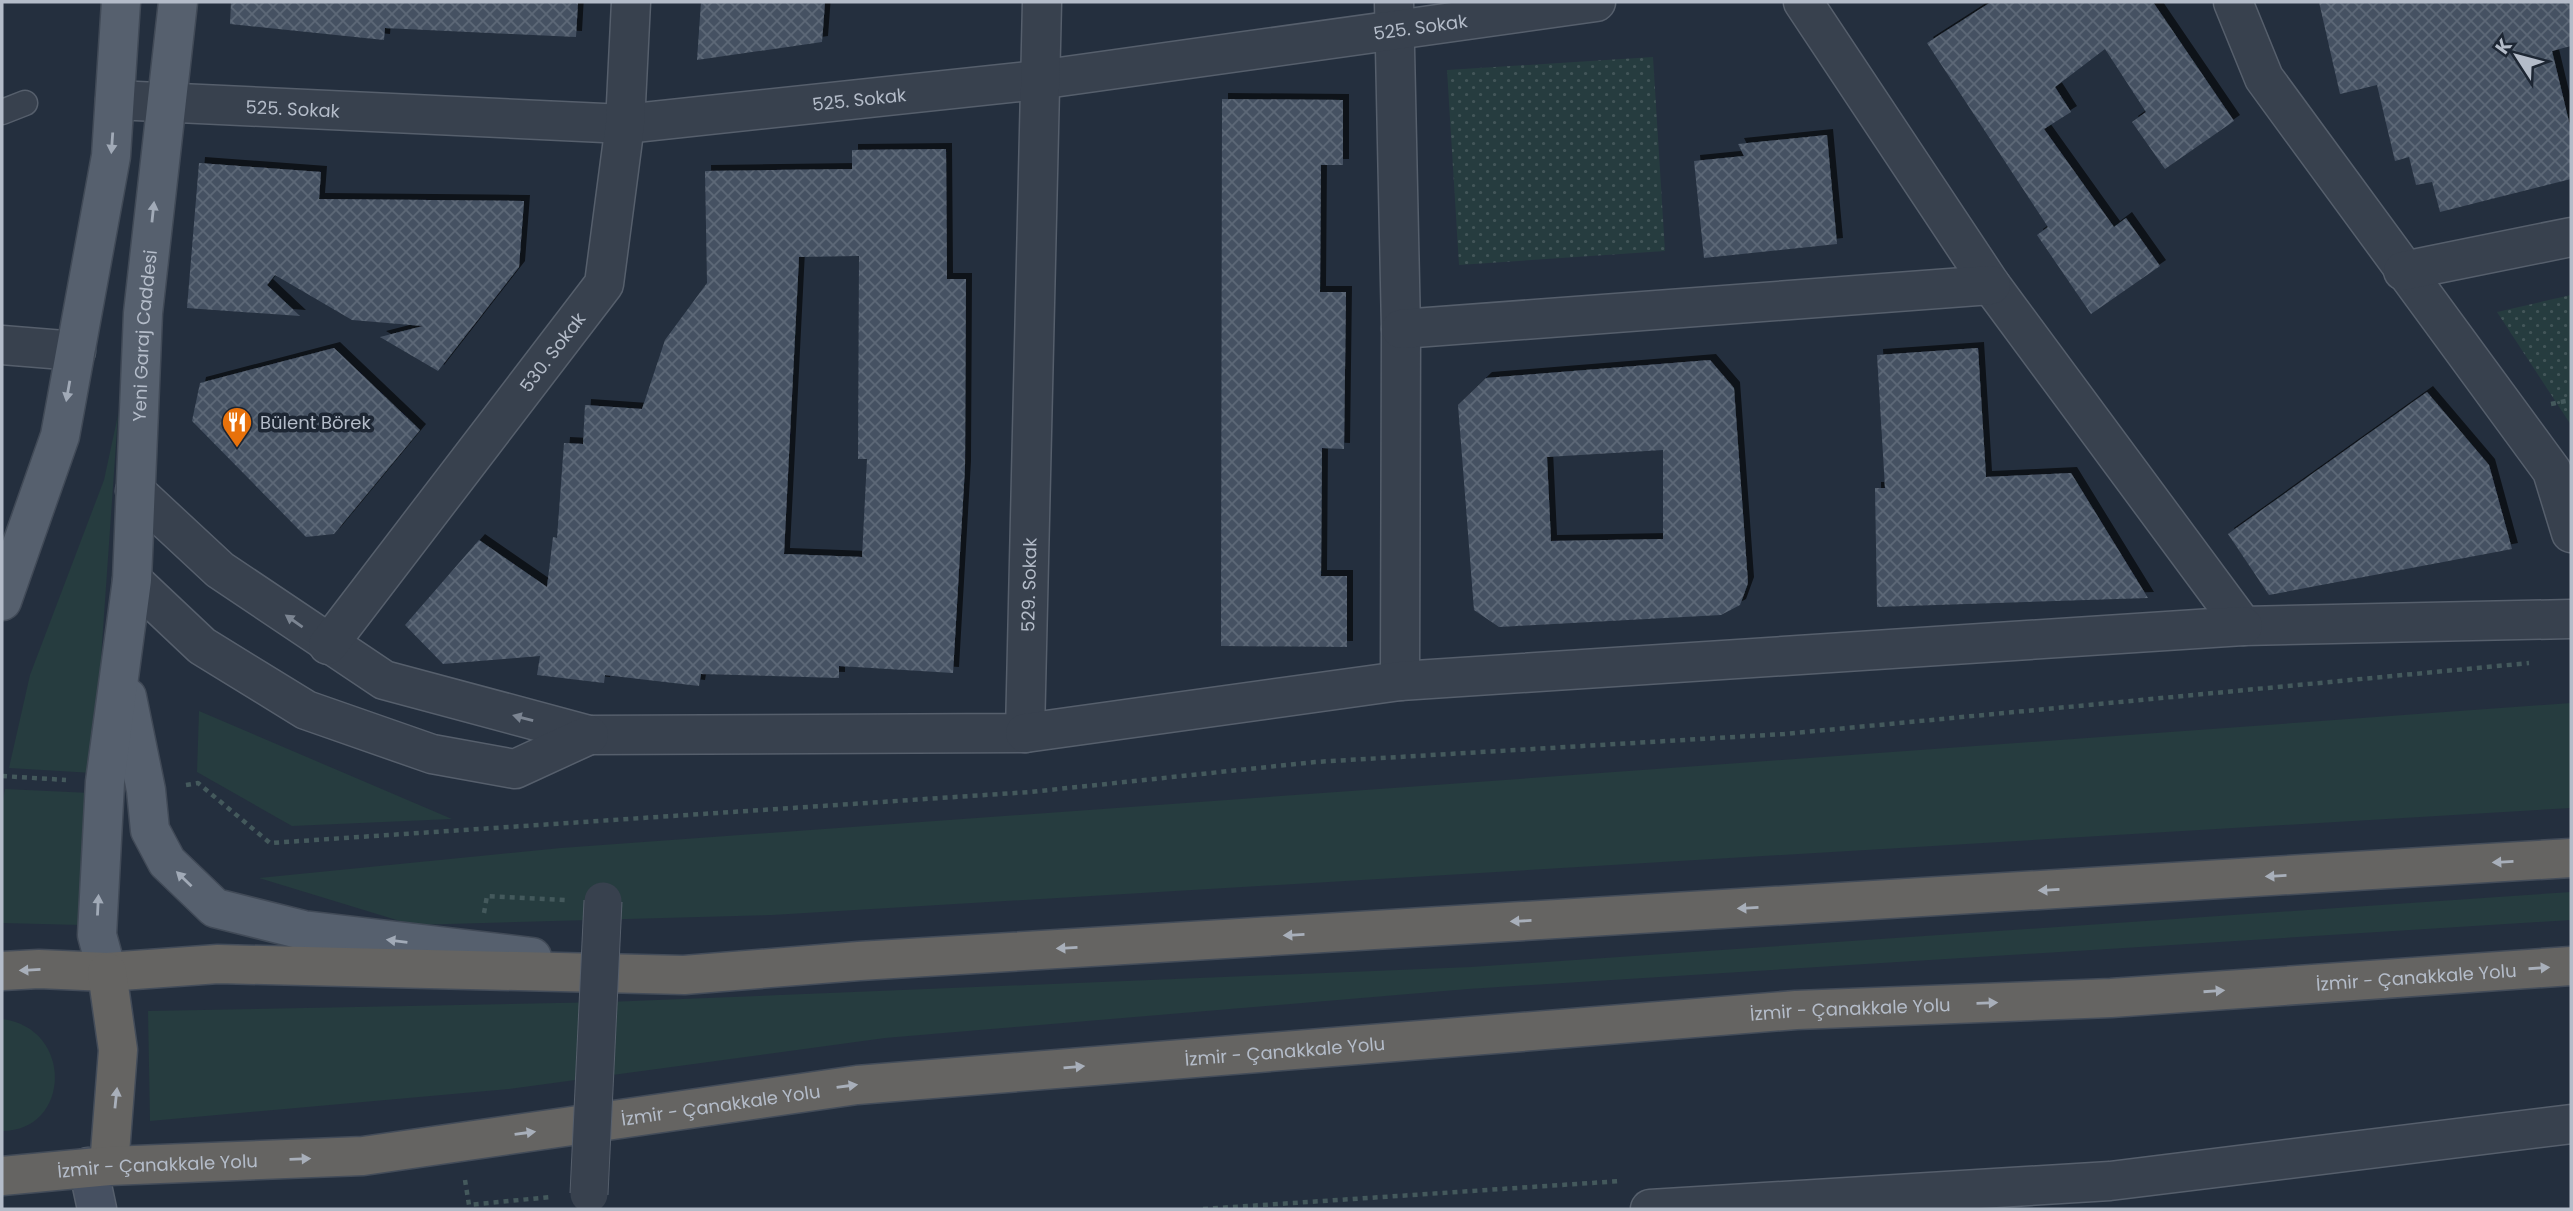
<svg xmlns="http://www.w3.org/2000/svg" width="2573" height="1211" viewBox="0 0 2573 1211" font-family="Poppins,sans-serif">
	<defs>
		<pattern id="park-dots" width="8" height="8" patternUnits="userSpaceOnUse" patternTransform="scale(1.75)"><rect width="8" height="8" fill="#263c3f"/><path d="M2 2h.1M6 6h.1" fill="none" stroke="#435659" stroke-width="1.8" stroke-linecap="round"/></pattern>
		<pattern id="building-cross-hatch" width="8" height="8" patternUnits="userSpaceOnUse" patternTransform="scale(1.75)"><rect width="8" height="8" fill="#455162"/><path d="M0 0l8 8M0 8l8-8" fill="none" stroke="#5d6877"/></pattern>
		<filter id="shadow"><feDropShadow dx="6" dy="-6" stdDeviation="0" flood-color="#0009"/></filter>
	</defs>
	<rect width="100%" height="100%" fill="#242f3e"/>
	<!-- green -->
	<g fill="#263c3f">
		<polygon points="118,415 93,773 9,768 30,675 104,480"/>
		<polygon points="2571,703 2571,808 772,915 413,925 259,878 561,848"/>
		<polygon points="199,711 452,819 292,826 197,772"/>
		<polygon points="5,789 91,793 81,925 2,923 2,805"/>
		<polygon points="2571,892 2571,920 1468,989 885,1038 509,1089 150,1121 148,1011 607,1002 1471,967"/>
		<path d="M2,1019C74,1028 71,1131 2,1131Z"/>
	</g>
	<!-- park -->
	<g fill="url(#park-dots)">
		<polygon points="1653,57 1665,251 1459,265 1447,70"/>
		<polygon points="2571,295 2571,425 2497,312"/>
	</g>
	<!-- building -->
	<g fill="url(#building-cross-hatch)" fill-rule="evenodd" filter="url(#shadow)">
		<polygon points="231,2 578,2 576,37 385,28 384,40 230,24"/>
		<polygon points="701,2 825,2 822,42 697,60"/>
		<polygon points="1991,2 2153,2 2234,121 2165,169 2132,122 2146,112 2105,49 2055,87 2071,112 2044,129 2114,227 2126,218 2160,266 2091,314 2037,235 2048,227 1927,43"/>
		<polygon points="2319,2 2571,2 2571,46 2552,51 2571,130 2571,179 2440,212 2432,182 2416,185 2409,157 2395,161 2377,85 2340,94"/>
		<polygon points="1222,99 1343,100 1343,165 1321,165 1320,292 1346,292 1344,449 1322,448 1321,576 1347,576 1347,647 1221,646"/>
		<polygon points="1827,135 1837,244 1704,258 1694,161 1744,156 1738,144"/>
		<path d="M946,149L947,279H966L965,467L953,673L839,666V678L701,674L699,686L605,675L604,683L537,675L540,656L443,664L405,625L479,540L547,587L553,537L557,538L564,443L583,444L585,405L642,409L665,340L707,283L705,171L852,169V150ZM859,256L858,459H867L862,557L784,554L799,257Z"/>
		<polygon points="199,163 321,172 319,199 524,201 519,267 438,371 380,337 423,326 352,320 275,275 267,285 300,316 187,308"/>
		<polygon points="334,348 420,430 334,534 306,537 192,421 200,383"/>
		<polygon points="1978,348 1986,477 2071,473 2148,598 1877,607 1875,488 1885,488 1877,355"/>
		<path d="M1710,360L1734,388L1748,583L1740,605L1721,615L1499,627L1474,610L1458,405L1486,378ZM1663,450V539L1551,541L1547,457Z"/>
		<polygon points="2427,392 2489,465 2512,549 2269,595 2228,534"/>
	</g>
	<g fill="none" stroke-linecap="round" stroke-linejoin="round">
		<!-- service casing -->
		<g stroke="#565f6c" stroke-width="27">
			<polyline id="service" points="2,112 25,103"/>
		</g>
		<!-- minor casing -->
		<g stroke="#565f6c" stroke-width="41">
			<g id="minor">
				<polyline points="1394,2 1401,329 1400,681"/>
				<polyline points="1803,2 1991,285 2243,626 2571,619"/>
				<polyline points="2233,2 2264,78 2552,471 2571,533"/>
				<path id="s1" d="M115,100L625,124L1038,80L1596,2"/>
				<polyline points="2403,271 2571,237"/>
				<polyline points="1401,329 1991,285"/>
				<polyline points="2,345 76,351"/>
				<path id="s2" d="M135,491L220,570L384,680L589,735L1025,733L1042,2"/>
				<polyline points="132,580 202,646 306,710 432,754 515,769 589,735"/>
				<path id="s3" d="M328,645L604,284L625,124L631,2"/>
				<polyline points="1025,733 1400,681 2243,626"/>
				<polyline points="1650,1209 2110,1181 2571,1124"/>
			</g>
		</g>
		<!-- secondary casing -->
		<g stroke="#565f6c" stroke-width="41">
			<polyline id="secondary" points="88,1167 97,1209"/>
		</g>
		<!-- primary casing -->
		<g stroke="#414a57" stroke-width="41">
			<g id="primary">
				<polyline points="2,601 60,436 111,156 121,2"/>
				<polyline points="127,697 146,790 150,830 167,862 215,908 303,930 532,957"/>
				<path id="s4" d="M107,972L97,935L105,782L132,580L143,313L178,2"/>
			</g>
		</g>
		<!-- trunk casing -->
		<g stroke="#434c59" stroke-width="41">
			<g id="trunk">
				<polyline points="2,971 39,969 107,972 218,964 684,975 859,961 2571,858"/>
				<polyline points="107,972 118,1050 109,1166"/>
				<path id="s5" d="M2,1176L109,1166L363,1156L857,1085L1796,1010L2111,998L2571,966"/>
			</g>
		</g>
		<!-- path -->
		<g stroke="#44595c" stroke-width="4.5" stroke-dasharray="5 5" stroke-linecap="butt">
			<polyline points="2551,404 2571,400"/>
			<polyline points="2,776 66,780"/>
			<polyline points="186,785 198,783 270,843 1030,792 1315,762 1784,734 2529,663"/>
			<polyline points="484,913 487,896 567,900"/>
			<polyline points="465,1180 469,1205 550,1197"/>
			<polyline points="1203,1209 1621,1181"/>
		</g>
		<!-- service -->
		<use href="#service" stroke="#38414e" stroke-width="24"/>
		<!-- minor -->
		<use href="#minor" stroke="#38414e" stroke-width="38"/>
		<!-- secondary -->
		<use href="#secondary" stroke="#465061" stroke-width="38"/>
		<!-- primary -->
		<use href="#primary" stroke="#56606e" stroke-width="38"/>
		<!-- trunk -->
		<use href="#trunk" stroke="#656462" stroke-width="38"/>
		<!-- pedestrian-bridge casing -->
		<g stroke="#565f6c" stroke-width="39" stroke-linecap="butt">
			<polyline id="pedestrian-bridge" points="589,1194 603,901"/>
		</g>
		<!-- pedestrian-bridge -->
		<use href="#pedestrian-bridge" stroke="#38414e" stroke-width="37"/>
	</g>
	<!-- one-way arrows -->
	<defs><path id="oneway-solid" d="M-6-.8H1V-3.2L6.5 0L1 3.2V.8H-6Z" transform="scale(1.75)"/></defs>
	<g fill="#a1aab7">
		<use href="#oneway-solid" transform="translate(112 143) rotate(94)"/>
		<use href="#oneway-solid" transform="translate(153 212) rotate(-84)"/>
		<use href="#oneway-solid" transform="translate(68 391) rotate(100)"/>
		<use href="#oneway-solid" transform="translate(184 879) rotate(-136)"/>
		<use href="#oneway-solid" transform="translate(98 905) rotate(-87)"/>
		<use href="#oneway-solid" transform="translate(397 941) rotate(-173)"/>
	</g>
	<g fill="#7c8592">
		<use href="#oneway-solid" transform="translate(294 621) rotate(-145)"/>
		<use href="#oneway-solid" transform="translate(523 718) rotate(-165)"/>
	</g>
	<g fill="#a8afba">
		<use href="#oneway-solid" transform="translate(2503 862) rotate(177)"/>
		<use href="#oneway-solid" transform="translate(2276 876) rotate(177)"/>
		<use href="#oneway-solid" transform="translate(2049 890) rotate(177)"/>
		<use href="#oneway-solid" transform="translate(1748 908) rotate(177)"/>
		<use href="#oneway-solid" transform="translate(1521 921) rotate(177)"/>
		<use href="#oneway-solid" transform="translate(1294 935) rotate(177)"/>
		<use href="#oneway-solid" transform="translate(1067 948) rotate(177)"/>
		<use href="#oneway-solid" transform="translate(2539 968) rotate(-4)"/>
		<use href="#oneway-solid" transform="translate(30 970) rotate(177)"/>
		<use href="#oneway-solid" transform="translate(2214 991) rotate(-4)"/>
		<use href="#oneway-solid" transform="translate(1987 1003) rotate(-2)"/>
		<use href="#oneway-solid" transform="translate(1074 1067) rotate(-5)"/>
		<use href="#oneway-solid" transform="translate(847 1086) rotate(-8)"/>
		<use href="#oneway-solid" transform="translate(116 1098) rotate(-84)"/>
		<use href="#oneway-solid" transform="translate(525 1133) rotate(-8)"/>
		<use href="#oneway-solid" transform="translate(300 1159) rotate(-2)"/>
	</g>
	<!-- icons -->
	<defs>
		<g id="restaurant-pin" transform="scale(1.575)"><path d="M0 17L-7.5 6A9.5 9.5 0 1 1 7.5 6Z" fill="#e8710a" stroke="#1d2633"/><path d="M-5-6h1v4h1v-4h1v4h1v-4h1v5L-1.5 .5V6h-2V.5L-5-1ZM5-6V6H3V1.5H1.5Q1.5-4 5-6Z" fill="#fff"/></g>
	</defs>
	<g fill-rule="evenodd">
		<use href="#restaurant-pin" x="237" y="422"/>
	</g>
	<g text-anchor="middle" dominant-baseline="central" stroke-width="7" stroke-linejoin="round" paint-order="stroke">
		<!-- street labels -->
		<g font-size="18" fill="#b4bcc9" stroke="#1d2633">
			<text stroke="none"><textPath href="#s1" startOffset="1312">525. Sokak</textPath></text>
			<text stroke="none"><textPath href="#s1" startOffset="746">525. Sokak</textPath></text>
			<text stroke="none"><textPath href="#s1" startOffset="178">525. Sokak</textPath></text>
			<text stroke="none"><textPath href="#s4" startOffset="640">Yeni Garaj Caddesi</textPath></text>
			<text stroke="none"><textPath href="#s3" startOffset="369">530. Sokak</textPath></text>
			<text stroke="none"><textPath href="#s2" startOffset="1110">529. Sokak</textPath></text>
			<text stroke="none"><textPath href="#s5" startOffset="2424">İzmir - Çanakkale Yolu</textPath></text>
			<text stroke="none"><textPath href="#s5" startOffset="1857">İzmir - Çanakkale Yolu</textPath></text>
			<text stroke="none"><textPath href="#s5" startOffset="1290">İzmir - Çanakkale Yolu</textPath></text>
			<text stroke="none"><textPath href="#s5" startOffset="723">İzmir - Çanakkale Yolu</textPath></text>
			<text stroke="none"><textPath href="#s5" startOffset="156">İzmir - Çanakkale Yolu</textPath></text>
		</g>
		<!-- poi labels -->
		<g font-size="18" fill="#b4bcc9" stroke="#1d2633" text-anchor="start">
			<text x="260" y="422">Bülent Börek</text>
		</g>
	</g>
	<!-- border -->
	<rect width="2573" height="1211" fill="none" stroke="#b4bcc9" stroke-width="7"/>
	<!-- north arrow -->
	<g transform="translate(2517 56) rotate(306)" stroke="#1d2633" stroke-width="5" paint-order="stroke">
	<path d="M0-5L12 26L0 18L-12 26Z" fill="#b4bcc9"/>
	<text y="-10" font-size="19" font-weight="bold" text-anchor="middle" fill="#b4bcc9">K</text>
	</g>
</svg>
